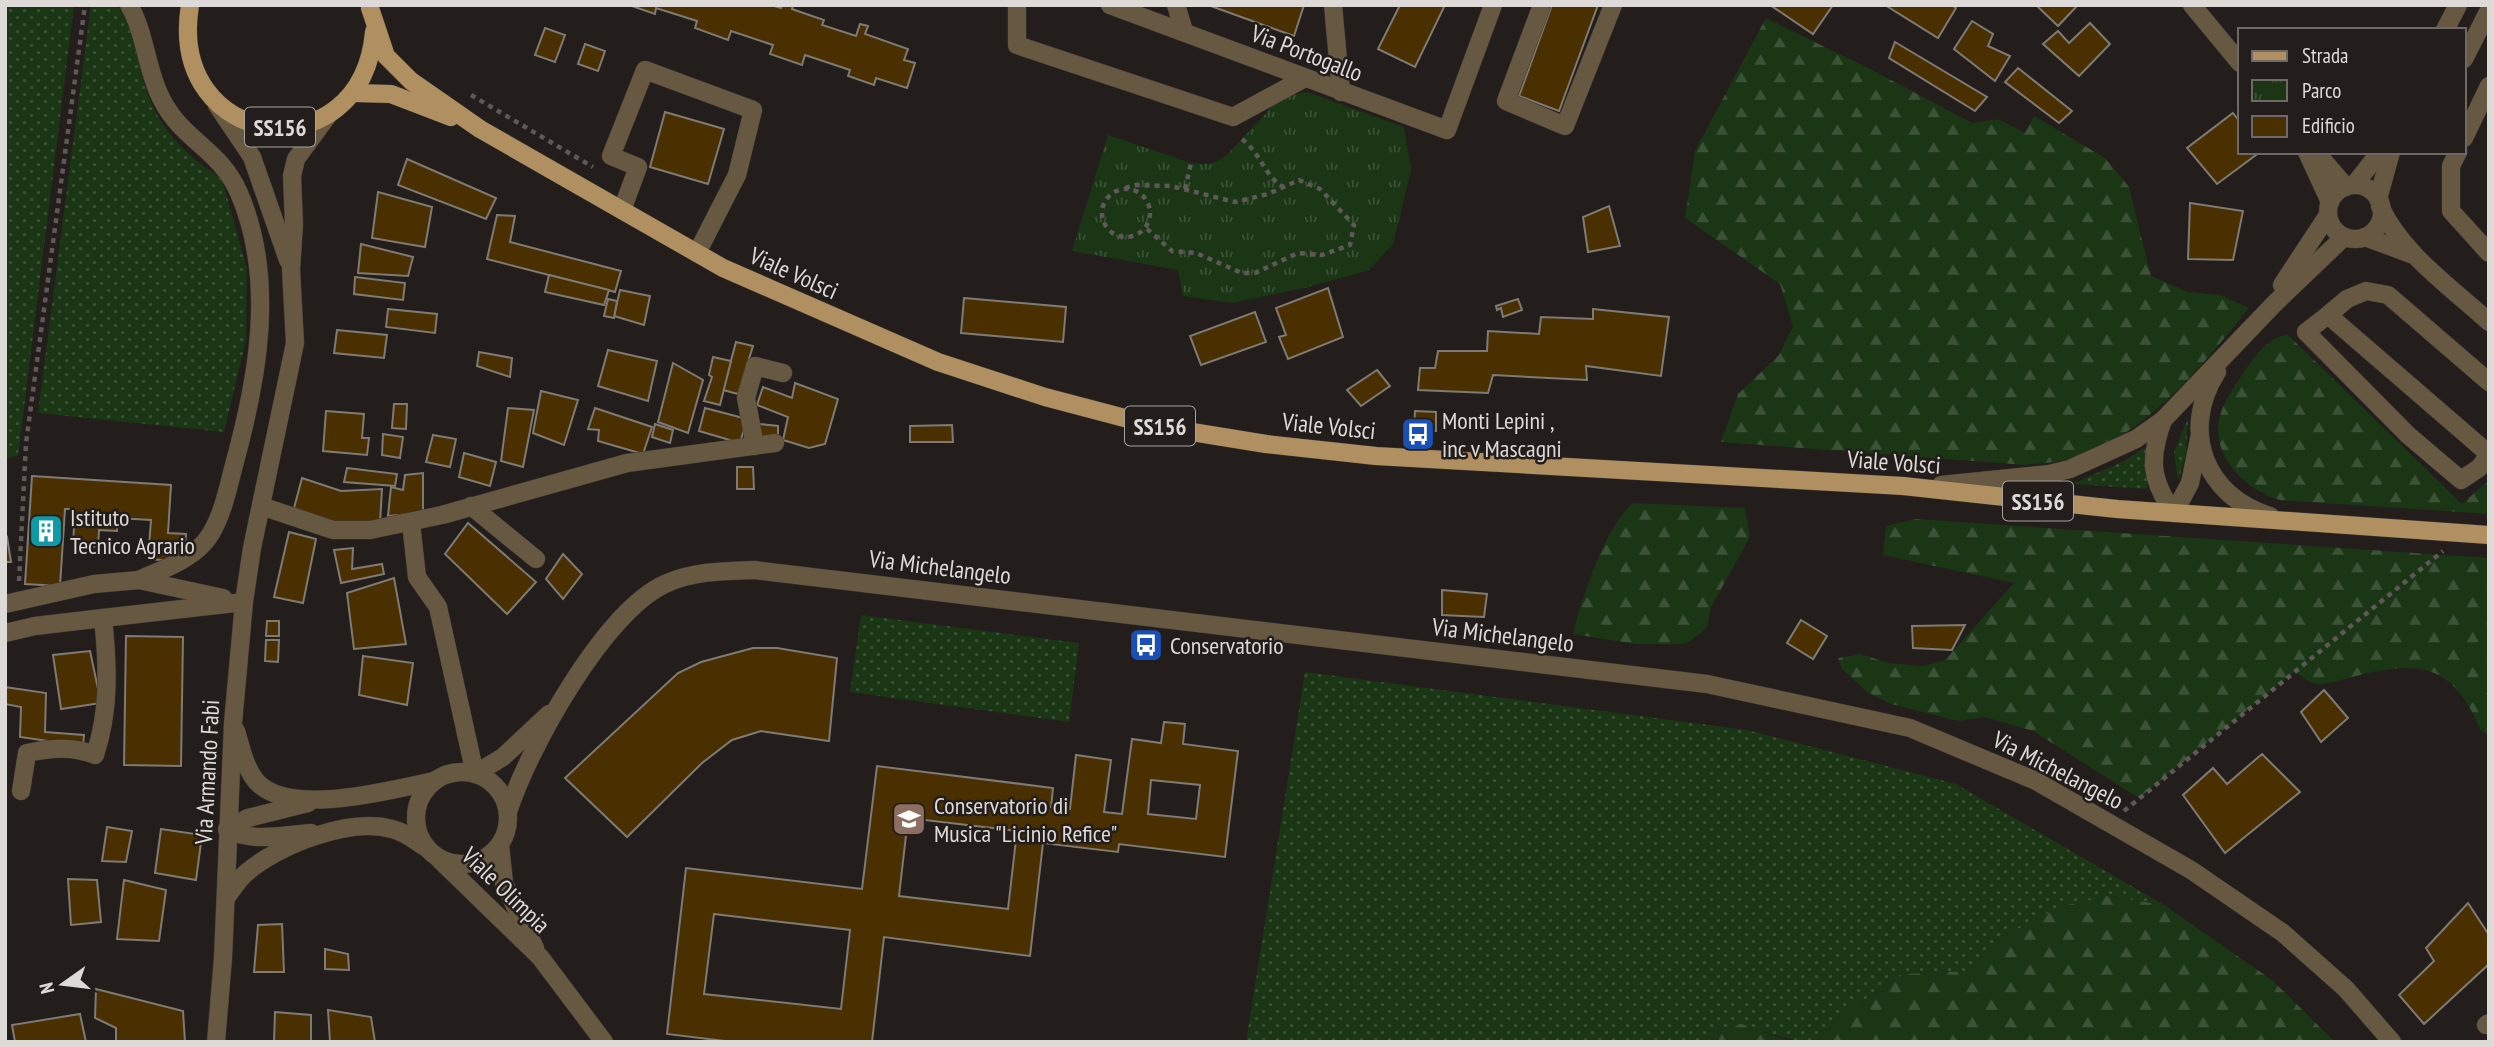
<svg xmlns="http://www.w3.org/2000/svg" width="2494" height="1047" viewBox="0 0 2494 1047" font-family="'PT Sans Narrow',sans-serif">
	<defs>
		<pattern id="grass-dots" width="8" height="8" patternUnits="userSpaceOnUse" patternTransform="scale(1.75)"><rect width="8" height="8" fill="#1a3615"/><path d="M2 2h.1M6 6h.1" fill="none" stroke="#3b5236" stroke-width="1.8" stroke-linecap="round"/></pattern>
		<pattern id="forest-firs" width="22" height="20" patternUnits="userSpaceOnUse" patternTransform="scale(1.75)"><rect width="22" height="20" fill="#1a3615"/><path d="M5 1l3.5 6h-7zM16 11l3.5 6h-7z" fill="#3b5236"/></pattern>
		<pattern id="park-tufts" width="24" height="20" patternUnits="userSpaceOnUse" patternTransform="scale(1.75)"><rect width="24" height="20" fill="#1a3615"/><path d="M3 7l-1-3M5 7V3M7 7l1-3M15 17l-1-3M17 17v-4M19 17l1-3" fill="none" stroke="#3b5236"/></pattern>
	</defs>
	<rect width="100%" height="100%" fill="#231e1b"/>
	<!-- grass -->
	<g fill="url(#grass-dots)">
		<polygon points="5,5 74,5 18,456 5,458"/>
		<path d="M91,5H117C137,33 135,55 145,86C158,129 185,154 222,179L247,269L246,340L224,432L38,413Z"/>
		<polygon points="2188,418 2186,454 2178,481 2174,452"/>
		<polygon points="2150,444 2147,489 2072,484 2124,461"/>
		<polygon points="861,615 1079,643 1069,722 850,692"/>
		<path d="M1305,672L1747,730L1956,784L2164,905L2108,896L2004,936L1969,971L1904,974L1844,1013L1816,1042C1769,1042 1742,1009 1698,1042H1246Z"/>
	</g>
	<!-- forest -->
	<g fill="url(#forest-firs)">
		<path d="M1766,18L1874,71L1972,123L1998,119L2025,133L2034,116L2105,158L2129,187L2151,276L2188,292L2221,295L2249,308C2201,367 2146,437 2069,459C2055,463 2040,463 2026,465L1721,442L1738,394L1779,355L1793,326L1780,284L1685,218L1695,151Z"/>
		<path d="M2287,334L2462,504L2489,480V514L2280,500C2247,491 2212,458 2219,420C2222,404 2235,385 2244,372C2257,353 2266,340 2287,334Z"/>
		<path d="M1633,503L1745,508L1750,537L1711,607L1707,628L1687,643L1679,644H1636L1573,634C1581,601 1606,524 1633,503Z"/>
		<path d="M1916,519L2489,558V734L2481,731C2454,666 2422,659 2356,676C2344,679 2324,686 2313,683C2307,681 2300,675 2294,672L2139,798L2033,731L1985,717L1958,721L1891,704L1867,692L1842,669L1838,658L1860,654L1889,663L1923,666L1945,660L2014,583L1883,555L1886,526Z"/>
		<polygon points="2108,896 2164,905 2272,980 2335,1042 1816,1042 1844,1013 1904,974 1969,971 2004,936 2062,906"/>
		<polygon points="1742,1024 1792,1042 1698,1042 1710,1033"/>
	</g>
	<!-- park -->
	<polygon fill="url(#park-tufts)" points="1307,92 1404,127 1411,170 1393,244 1369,270 1304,288 1232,303 1183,296 1178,270 1072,251 1108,135 1191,163 1211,164 1226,156 1281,97"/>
	<!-- building -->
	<g fill="#4a3000" stroke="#7e7a74" stroke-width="2" fill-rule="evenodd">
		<polygon points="629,5 771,5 781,8 782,5 793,5 792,9 824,20 822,25 856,36 860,24 868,26 865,34 908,49 904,60 915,63 907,88 876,78 874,85 848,76 850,70 805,55 802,65 770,54 773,45 731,31 728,40 695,28 697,21 656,8 655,14"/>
		<polygon points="1208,5 1304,5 1294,36"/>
		<polygon points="1400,5 1445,5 1415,67 1378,49"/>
		<polygon points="1552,5 1598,5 1559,111 1519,96"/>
		<polygon points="1770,5 1833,5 1813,34"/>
		<polygon points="1885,5 1952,5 1956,8 1938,38"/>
		<polygon points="2036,5 2074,5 2076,7 2058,26"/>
		<polygon points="1972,21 1993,34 1988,46 2010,56 1995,81 1954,49"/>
		<polygon points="2090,23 2110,44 2079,76 2043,44 2058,31 2069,43"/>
		<polygon points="545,28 565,35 555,62 535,55"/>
		<polygon points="1895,42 1987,97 1975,111 1889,58"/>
		<polygon points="585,44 605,51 598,71 578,64"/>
		<polygon points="2018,68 2072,111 2059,123 2005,82"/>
		<polygon points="665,112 724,129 708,184 650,167"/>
		<polygon points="2233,113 2240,122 2240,152 2260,152 2217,184 2187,148"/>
		<polygon points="407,159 496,198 486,219 398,185"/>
		<polygon points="378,192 432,207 425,247 372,238"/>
		<polygon points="2190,203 2243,211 2233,260 2188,259"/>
		<polygon points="1609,206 1620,246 1588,252 1583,217"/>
		<polygon points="497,215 515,216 510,242 621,271 615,292 487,259"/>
		<polygon points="361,244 413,257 408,276 358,273"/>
		<polygon points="549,275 609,290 604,305 545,292"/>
		<polygon points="355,277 405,283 403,300 354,294"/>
		<polygon points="1328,288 1343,337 1288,359 1279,337 1286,335 1276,308"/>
		<polygon points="620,290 650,296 644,325 614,316"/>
		<polygon points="964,298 1066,307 1063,342 961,333"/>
		<polygon points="608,299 617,301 614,318 604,316"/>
		<polygon points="1518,299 1522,310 1503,317 1501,308 1497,310 1496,306"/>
		<polygon points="388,309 437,314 435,333 386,327"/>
		<polygon points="1593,309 1669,317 1661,376 1586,366 1587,380 1493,375 1488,393 1418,390 1420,368 1435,368 1438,351 1487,351 1488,331 1539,334 1541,317 1593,319"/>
		<polygon points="1255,312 1266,342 1201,365 1190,336"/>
		<polygon points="337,330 387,335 384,358 334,353"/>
		<polygon points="736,342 753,346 738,394 723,390"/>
		<polygon points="608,350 657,361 648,401 598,386"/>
		<polygon points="479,352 512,358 510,377 477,366"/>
		<polygon points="713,357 731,361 720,405 704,401 712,377 709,375"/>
		<polygon points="673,363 703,380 688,433 658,422"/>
		<polygon points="1377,370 1390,386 1361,406 1347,390"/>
		<polygon points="795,383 838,399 825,444 809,448 783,440 788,417 757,405 763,387 792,398"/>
		<polygon points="541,391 578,400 564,445 533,433"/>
		<polygon points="394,404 407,404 406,429 392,428"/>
		<polygon points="508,408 534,410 523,467 501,461"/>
		<polygon points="595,408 652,427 643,454 598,441 599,430 588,429"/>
		<polygon points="705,408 747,419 740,443 699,431"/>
		<polygon points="326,411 364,414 362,438 369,438 367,455 323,451"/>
		<polygon points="1415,411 1436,412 1436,431 1414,430"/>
		<polygon points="655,424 673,430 670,443 652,437"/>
		<polygon points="760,424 778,426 778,439 759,438"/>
		<polygon points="952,425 953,442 910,442 910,426"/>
		<polygon points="383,434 403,437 400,458 382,455"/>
		<polygon points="433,435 456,439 450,467 426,462"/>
		<polygon points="464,453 496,462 490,486 459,477"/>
		<polygon points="737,467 753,467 754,489 737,489"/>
		<polygon points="347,468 397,474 395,486 344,482"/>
		<polygon points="423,473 423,513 388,516 391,487 403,490 405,475"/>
		<polygon points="32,476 171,485 168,533 186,534 185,550 175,549 174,561 148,559 151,520 117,518 117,531 99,530 98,547 73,545 75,509 65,509 60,586 25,584"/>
		<polygon points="302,478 341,491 382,489 380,523 342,525 294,508"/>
		<polygon points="468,523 536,582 507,614 445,554"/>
		<polygon points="289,532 316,539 303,603 274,597"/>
		<polygon points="7,537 11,562 5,562 5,538"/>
		<polygon points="353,548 352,569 382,564 384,574 341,583 334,550"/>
		<polygon points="563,554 582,574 563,599 546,579"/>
		<polygon points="394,578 406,644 354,649 347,593"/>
		<polygon points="1442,590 1487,594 1484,617 1442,615"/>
		<polygon points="1801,620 1827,636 1813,659 1787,643"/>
		<polygon points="267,621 279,621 279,636 266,636"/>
		<polygon points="1965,625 1952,650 1913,648 1912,626"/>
		<polygon points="126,636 183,637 181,766 124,765"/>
		<polygon points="266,640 279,640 278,662 265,661"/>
		<polygon points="753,648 777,648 837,658 829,741 761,731 732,740 702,763 627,837 565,778 678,673 701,662"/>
		<polygon points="90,651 101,703 61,709 53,655"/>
		<polygon points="363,656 413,663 407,705 359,695"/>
		<polygon points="5,687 46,693 45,732 84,735 83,746 20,737 21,707 5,704"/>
		<polygon points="2324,690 2348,718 2321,742 2301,712"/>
		<path d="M1164,722L1185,724L1183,744L1238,751L1225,857L1119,844L1118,852L1043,843L1030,956L884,937L872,1042H733L667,1034L686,868L862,889L877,766L1053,788L1051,807L1070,809L1076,755L1111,760L1104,812L1122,814L1132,739L1161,743ZM1151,780L1200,785L1196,819L1148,814ZM908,818L1017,831L1008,909L899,896ZM714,914L850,930L841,1009L704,994Z"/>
		<polygon points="2262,754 2300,792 2225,853 2183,795 2213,768 2227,784"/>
		<polygon points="107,827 132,831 126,862 102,861"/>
		<polygon points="161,829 202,835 196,880 155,873"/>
		<polygon points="68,879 97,880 101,922 71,925"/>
		<polygon points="124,880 166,890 159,941 117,939"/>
		<polygon points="2468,903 2489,935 2489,964 2424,1024 2399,995 2434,961 2426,948"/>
		<polygon points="282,924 284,972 254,972 258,925"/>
		<polygon points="325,949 348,954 349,970 325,969"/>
		<polygon points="96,989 183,1011 185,1042 116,1042 116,1028 95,1018"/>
		<polygon points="328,1010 371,1017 375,1042 330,1042"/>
		<polygon points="275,1012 311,1015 311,1042 274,1042"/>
		<polygon points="80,1014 86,1042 15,1042 12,1025"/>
	</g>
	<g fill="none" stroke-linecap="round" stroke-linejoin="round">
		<!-- minor casing -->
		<g stroke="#3d3835" stroke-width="19">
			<g id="minor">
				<path d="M129,5C146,34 146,70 162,100C183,141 220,149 239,193C276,279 258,378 234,465C228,488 223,514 210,535C195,559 163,569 139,580"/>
				<polyline points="1017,5 1017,45 1233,117 1303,79"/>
				<polyline points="1110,5 1447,130 1493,5"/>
				<polyline points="1176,5 1184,31"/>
				<polyline points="1333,5 1341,92"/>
				<polyline points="1542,5 1506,101 1565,126 1613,5"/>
				<polyline points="2192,5 2240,63"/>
				<polyline points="2445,30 2458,5"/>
				<polyline points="2464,59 2489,10"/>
				<polyline points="217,105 252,157 288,260"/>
				<polyline points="2464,138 2489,86"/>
				<polyline points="2307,152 2330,202"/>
				<polyline points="2316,152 2346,187"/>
				<polyline points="2458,152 2451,166 2451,211 2489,253"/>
				<polyline points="2354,185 2380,152"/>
				<circle cx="2355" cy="212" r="27"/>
				<polyline points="2378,199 2391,152"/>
				<path d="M2380,206C2401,253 2452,288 2489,322"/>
				<polyline points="622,210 638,167 611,156 645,70 753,110 737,175 697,253"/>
				<polyline points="2365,237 2411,254"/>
				<polyline points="2282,285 2328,215"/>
				<polyline points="2328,315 2306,332 2408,435 2461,480 2479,468 2489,455"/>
				<path d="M2217,372C2180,430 2204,496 2270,516"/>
				<polyline points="2489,382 2388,295 2366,291 2347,299 2328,315 2489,454"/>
				<path d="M2163,420C2149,458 2150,480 2174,513L2190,483L2199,439"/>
				<polyline points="755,446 746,398 755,366 783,373"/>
				<polyline points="1941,485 2049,474 2070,469 2136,439 2163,420 2275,303 2344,237"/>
				<polyline points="261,506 333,530 370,530 442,515 627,463 775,443"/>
				<polyline points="471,506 536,559"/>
				<polyline points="411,523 417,577 438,607 475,774 503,757 549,714"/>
				<polyline points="5,604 94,584 139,580 223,598"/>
				<polyline points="5,633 35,626 103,618"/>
				<path d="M236,731C241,747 245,768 256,781C288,818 391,790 434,781"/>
				<circle cx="462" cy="818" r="46"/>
				<path d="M21,791L27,753C51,748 73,746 95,755C110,709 108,666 103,618L244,602"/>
				<path d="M308,803L248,818L227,829C252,843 283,835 311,833"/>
				<path d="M508,812C528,749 604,612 665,584C693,571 724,571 754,570L1707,684L1910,728L2036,781L2191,870L2283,933L2346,989L2392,1042"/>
				<polyline points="500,845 504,883 535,948"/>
				<polyline points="440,860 540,957 604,1042"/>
				<path d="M226,898C232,890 238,880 246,873C278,845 350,817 392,829C405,832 414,840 425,847"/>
				<polyline points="2486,1025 2489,1023"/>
				<polyline points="216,1042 223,958 233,723 244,602 252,548 295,343 291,270 294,224 292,176 296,159 329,114"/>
			</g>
		</g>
		<!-- major casing -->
		<g stroke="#3d3835" stroke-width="19">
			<g id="major">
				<path d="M190,5C166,151 361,175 374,32"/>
				<polyline points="370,8 386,56 411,81 480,129 723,268 938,362 1045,397 1155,426 1266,444 1376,456 1903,486 2117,509 2361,526"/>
				<polyline points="353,93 391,94 451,117"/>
			</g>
		</g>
		<!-- path -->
		<g stroke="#5e5956" stroke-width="4.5" stroke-dasharray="5 5" stroke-linecap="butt">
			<polyline points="471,95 593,167"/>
			<path d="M1242,139C1262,155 1263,174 1283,187"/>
			<polyline points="1125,188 1136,185 1171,186 1235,202 1268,194 1299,180 1320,189 1354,225 1350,245 1322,255 1298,253 1255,273 1242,273 1196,253 1172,251 1146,228"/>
			<circle cx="1126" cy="213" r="24"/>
			<polyline points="1185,189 1191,163"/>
			<polyline points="19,581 26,443 85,5"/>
			<polyline points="2124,811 2443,551"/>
		</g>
		<!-- minor -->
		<use href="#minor" stroke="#675841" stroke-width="18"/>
		<!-- major -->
		<use href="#major" stroke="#b09060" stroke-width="18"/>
		<!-- major-bridge casing -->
		<g stroke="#3d3835" stroke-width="19" stroke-linecap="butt">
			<polyline id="major-bridge" points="2361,526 2489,535"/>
		</g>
		<!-- major-bridge -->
		<use href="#major-bridge" stroke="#b09060" stroke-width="18"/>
	</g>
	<!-- icons -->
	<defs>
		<g id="bus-square" transform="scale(1.75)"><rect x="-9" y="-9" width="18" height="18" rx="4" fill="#1a4fb4" stroke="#231e1b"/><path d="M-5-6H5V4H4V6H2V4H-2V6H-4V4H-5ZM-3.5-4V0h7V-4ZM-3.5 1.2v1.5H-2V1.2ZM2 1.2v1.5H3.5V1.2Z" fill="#fff"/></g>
		<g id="building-square" transform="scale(1.75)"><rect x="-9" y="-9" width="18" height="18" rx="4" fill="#0f9aa8" stroke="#231e1b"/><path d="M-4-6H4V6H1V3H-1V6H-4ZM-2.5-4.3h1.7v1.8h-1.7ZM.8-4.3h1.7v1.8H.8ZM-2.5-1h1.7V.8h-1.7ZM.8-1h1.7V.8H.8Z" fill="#fff"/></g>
		<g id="university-square" transform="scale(1.75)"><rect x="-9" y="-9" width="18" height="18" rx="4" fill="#8d6e63" stroke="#231e1b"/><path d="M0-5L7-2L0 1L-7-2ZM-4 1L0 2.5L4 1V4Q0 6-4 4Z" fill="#fff"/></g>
	</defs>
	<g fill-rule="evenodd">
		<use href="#bus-square" x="1418" y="434"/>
		<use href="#building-square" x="46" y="531"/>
		<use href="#bus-square" x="1146" y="645"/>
		<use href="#university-square" x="909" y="819"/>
	</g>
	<g text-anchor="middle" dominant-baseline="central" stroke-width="5" stroke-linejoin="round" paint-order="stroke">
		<!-- shield labels -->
		<g fill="#231e1b" stroke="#a6a29f" stroke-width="2">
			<rect x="245" y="107.5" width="70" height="39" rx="5"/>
			<rect x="1125" y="406.5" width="70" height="39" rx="5"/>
			<rect x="2003" y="481.5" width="70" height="39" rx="5"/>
		</g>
		<g font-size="23" font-weight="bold" fill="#dedad8">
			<text x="280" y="127">SS156</text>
			<text x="1160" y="426">SS156</text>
			<text x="2038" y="501">SS156</text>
		</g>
		<!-- street labels -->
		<g font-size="24" fill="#dedad8" stroke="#231e1b">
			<text transform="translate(1307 53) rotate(21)">Via Portogallo</text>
			<text transform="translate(794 273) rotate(24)">Viale Volsci</text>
			<text transform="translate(1329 426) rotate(6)">Viale Volsci</text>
			<text transform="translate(1894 462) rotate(4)">Viale Volsci</text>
			<text transform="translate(940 567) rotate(7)">Via Michelangelo</text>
			<text transform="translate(1503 635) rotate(7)">Via Michelangelo</text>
			<text transform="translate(2058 770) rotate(27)">Via Michelangelo</text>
			<text transform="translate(207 772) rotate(-87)">Via Armando Fabi</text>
			<text transform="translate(506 890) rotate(44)">Viale Olimpia</text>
		</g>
		<!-- poi labels -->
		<g font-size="24" fill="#dedad8" stroke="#231e1b" text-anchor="start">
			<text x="1442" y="420">Monti Lepini ,<tspan x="1442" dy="28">inc v Mascagni</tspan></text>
			<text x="70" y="517">Istituto<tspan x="70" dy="28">Tecnico Agrario</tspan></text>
			<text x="1170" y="645">Conservatorio</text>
			<text x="934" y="805">Conservatorio di<tspan x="934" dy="28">Musica "Licinio Refice"</tspan></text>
		</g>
	</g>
	<!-- border -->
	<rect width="2494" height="1047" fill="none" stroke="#dedad8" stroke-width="14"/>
	<!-- legend -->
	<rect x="2238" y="28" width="228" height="126" fill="#231e1b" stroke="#6e6967" stroke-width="2"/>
	<rect x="2252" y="51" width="35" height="10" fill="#b09060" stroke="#6e6967" stroke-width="2"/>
	<text x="2302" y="63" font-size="21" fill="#dedad8">Strada</text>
	<rect x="2252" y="80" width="35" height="21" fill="url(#park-tufts)" stroke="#6e6967" stroke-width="2"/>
	<text x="2302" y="98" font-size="21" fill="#dedad8">Parco</text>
	<rect x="2252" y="116" width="35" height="21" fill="#4a3000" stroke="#6e6967" stroke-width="2"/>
	<text x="2302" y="133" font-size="21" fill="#dedad8">Edificio</text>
	<!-- north arrow -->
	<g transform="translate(63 984) rotate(256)" stroke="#231e1b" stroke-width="5" paint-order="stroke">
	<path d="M0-5L12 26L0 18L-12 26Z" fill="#dedad8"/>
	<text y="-10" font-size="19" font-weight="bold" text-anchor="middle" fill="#dedad8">N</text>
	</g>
</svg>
